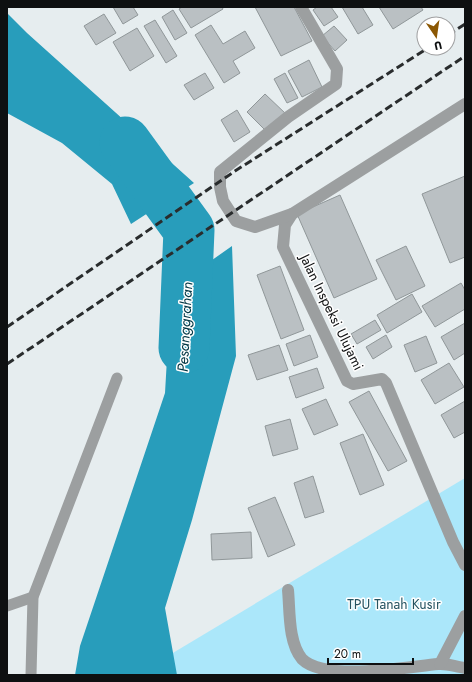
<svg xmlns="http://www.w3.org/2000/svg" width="472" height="682" viewBox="0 0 472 682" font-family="Jost,sans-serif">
	<rect width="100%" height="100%" fill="#e6edef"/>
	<!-- green -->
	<polygon fill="#abe7fa" points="465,478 465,675 136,675"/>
	<!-- water -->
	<g fill="#289dbb">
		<polygon points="7,13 27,33 194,183 131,224 112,184 62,143 7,113"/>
		<polygon points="232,246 236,356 192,520 165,608 177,675 75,675 80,646 165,393 171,289"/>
	</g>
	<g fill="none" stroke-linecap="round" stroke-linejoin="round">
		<!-- river -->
		<polyline stroke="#289dbb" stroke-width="51" points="125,142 189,230 184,348"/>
	</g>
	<!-- building -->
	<g fill="#bac0c3" stroke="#909799">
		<polygon points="113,7 133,7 138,15 123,24"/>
		<polygon points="182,7 222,7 223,9 191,28 179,9"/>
		<polygon points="255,7 294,7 312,41 281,56"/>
		<polygon points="317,7 331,7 338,17 324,26 313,10"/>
		<polygon points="342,7 362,7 373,25 358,34"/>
		<polygon points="379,7 421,7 423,10 393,29"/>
		<polygon points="173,10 187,33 175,40 162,17"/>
		<polygon points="104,14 116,33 96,45 84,26"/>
		<polygon points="155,20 177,56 166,63 144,26"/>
		<polygon points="211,25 223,44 245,31 255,48 233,61 240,73 224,83 195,35"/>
		<polygon points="334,26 347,40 335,51 322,36"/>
		<polygon points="137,28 154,56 130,71 113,42"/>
		<polygon points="309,60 322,87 302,97 288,71"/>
		<polygon points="205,73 214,88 194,100 184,85"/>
		<polygon points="285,73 298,98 287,103 274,79"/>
		<polygon points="265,94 286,114 268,133 247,112"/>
		<polygon points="237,110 250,132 234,142 221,120"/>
		<polygon points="465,176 465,257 450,263 422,194"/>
		<polygon points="340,195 377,279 334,298 297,214"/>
		<polygon points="406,246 425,286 396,300 376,260"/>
		<polygon points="280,266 304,330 281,339 257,275"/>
		<polygon points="461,283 465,290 465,309 435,327 422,306"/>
		<polygon points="412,294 422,312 387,333 377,315"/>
		<polygon points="375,320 381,330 357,344 351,334"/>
		<polygon points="465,323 465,353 454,360 441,337"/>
		<polygon points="310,335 318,357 294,366 286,344"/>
		<polygon points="386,335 392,347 373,359 366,347"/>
		<polygon points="426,336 437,363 415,372 404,345"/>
		<polygon points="279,345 288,370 257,380 248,355"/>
		<polygon points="449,363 464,387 435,404 421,380"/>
		<polygon points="317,368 324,388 296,398 289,377"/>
		<polygon points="369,391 407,461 388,471 349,402"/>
		<polygon points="326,399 338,425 314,435 302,409"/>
		<polygon points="465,401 465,432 454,438 441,415"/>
		<polygon points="290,419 298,449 273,456 265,426"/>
		<polygon points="363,434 384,485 360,495 340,443"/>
		<polygon points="313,476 324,512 305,518 294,483"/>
		<polygon points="275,497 295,545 268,557 248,508"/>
		<polygon points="251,532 252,558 212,560 211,534"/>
	</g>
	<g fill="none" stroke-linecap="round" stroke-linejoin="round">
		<!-- lane -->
		<g stroke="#9c9fa0" stroke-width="11">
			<polyline points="7,606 33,597"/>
			<polyline points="31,675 33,597 117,378"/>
		</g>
		<!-- street -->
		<g stroke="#9c9fa0" stroke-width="12">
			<polyline points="465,104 292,214 285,225 283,247 347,381 353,384 382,379 386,383 453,542 465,565"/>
			<polyline points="292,214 255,227 236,221 223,201 220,187 220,172 288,117 336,84 337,69 301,7"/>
			<path d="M288,590C290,611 288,642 302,659C325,682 406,667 438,664C447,663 456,667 465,668"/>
			<polyline points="440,664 465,616"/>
		</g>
		<!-- rail -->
		<g stroke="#292c2d" stroke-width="3" stroke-dasharray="8 4" stroke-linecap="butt">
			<polyline points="448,35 465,24"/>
			<polyline points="7,327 235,171 428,48"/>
			<polyline points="7,364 465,56"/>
		</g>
	</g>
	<g text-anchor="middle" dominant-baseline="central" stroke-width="3" stroke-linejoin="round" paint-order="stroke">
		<!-- street labels -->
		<g font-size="14" fill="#0e1011" stroke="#fff">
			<text transform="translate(332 312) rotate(64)">Jalan Inspeksi Ulujami</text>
		</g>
		<!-- park labels -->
		<g font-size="14" fill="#255361" stroke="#fff">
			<text x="394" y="604">TPU Tanah Kusir</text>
		</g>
		<!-- water labels -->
		<g font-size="15" font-style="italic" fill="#043845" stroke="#fff">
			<text transform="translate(185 327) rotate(-87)">Pesanggrahan</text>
		</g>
	</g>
	<!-- border -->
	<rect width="472" height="682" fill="none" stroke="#0e1011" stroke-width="16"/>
	<!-- north arrow -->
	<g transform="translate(436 36) rotate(167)"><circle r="19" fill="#ffffff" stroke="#9f9fa0"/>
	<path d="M0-3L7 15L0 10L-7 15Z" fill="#8b5703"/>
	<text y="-6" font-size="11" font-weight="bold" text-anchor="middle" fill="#0e1011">U</text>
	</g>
	<!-- scale -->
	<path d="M328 658v6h85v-6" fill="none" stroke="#0e1011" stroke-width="2"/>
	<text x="334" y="658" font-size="12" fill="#0e1011" stroke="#ffffff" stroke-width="3" paint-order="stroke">20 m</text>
</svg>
